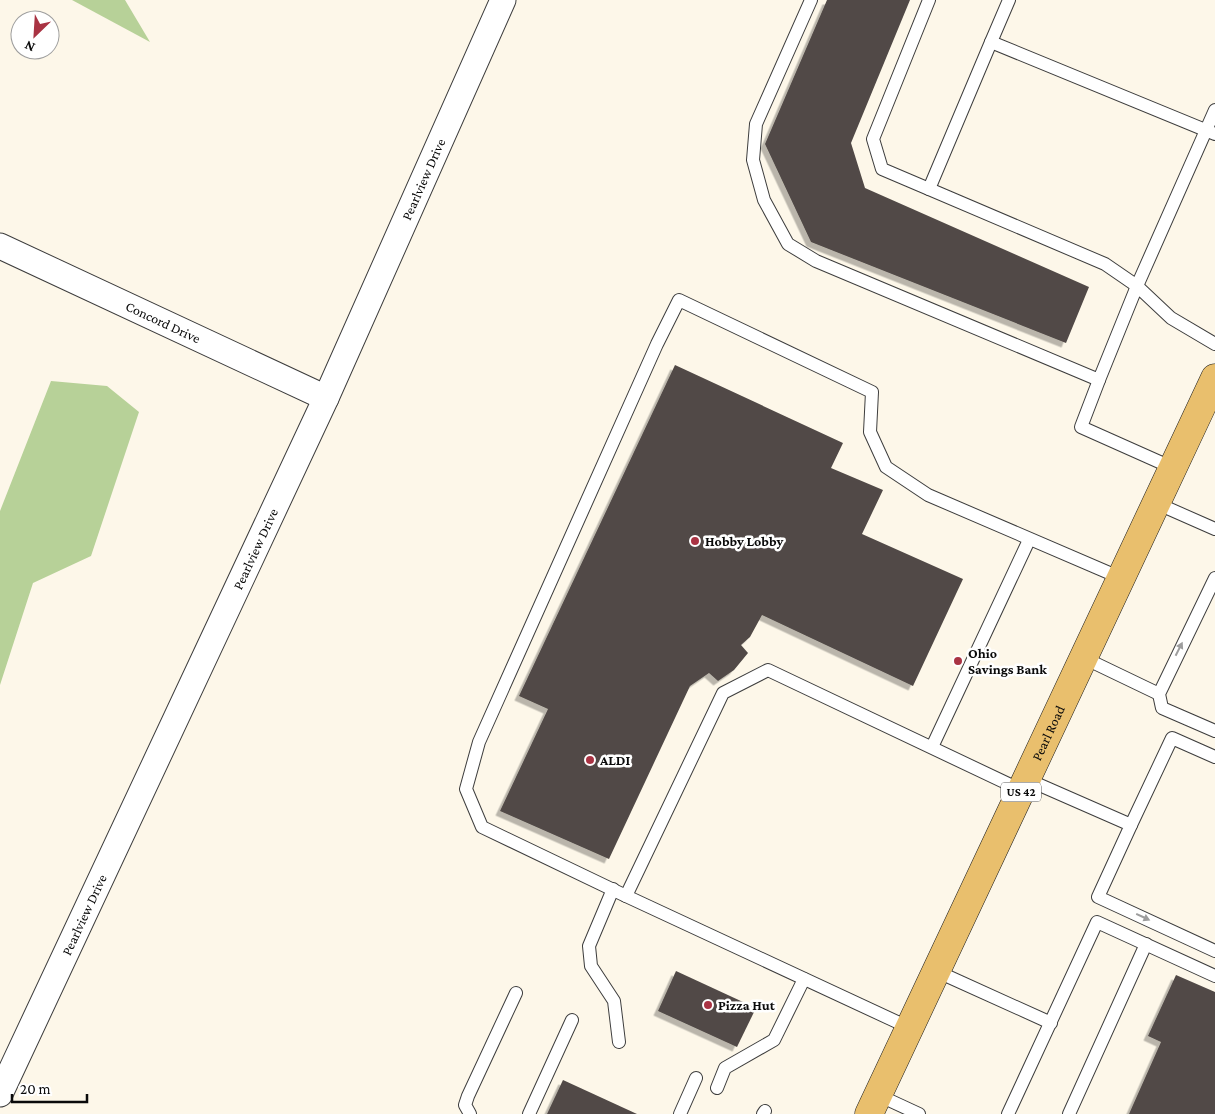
<svg xmlns="http://www.w3.org/2000/svg" width="1215" height="1114" viewBox="0 0 1215 1114" font-family="'Crimson Pro',serif">
	<defs>
		<filter id="shadow"><feDropShadow dx="-4.5" dy="4.5" stdDeviation="0" flood-color="#0004"/></filter>
	</defs>
	<rect width="100%" height="100%" fill="#fdf7e9"/>
	<!-- forest -->
	<g fill="#b7d198">
		<polygon points="72,0 125,0 150,42"/>
		<polygon points="51,381 107,386 139,412 91,556 33,583 0,685 0,511"/>
	</g>
	<!-- building -->
	<g fill="#514a47" filter="url(#shadow)">
		<polygon points="827,0 910,0 851,143 865,188 1089,287 1066,343 811,242 765,144"/>
		<polygon points="675,365 843,443 831,468 883,490 862,534 963,579 913,686 762,615 750,637 741,645 748,653 734,670 718,681 709,673 690,686 609,859 500,811 548,709 519,696"/>
		<polygon points="676,971 756,1008 737,1047 658,1011"/>
		<polygon points="1176,975 1215,992 1215,1114 1129,1114 1161,1042 1148,1036"/>
		<polygon points="563,1080 637,1114 547,1114"/>
	</g>
	<g fill="none" stroke-linecap="round" stroke-linejoin="round">
		<!-- service casing -->
		<g stroke="#3d3d3d" stroke-width="14">
			<g id="service">
				<polyline points="811,0 756,124 753,160 764,200 788,244 816,261 1099,380 1137,286 1171,318 1215,344"/>
				<polyline points="1009,0 991,42 1215,134"/>
				<polyline points="991,42 929,189 1105,264 1137,286 1215,110"/>
				<polyline points="929,189 882,169 873,139 929,0"/>
				<polyline points="1099,380 1081,427 1173,468"/>
				<polyline points="1156,503 1215,529"/>
				<polyline points="1215,578 1159,694 1162,708 1215,731"/>
				<polyline points="1084,658 1159,694"/>
				<polyline points="932,747 1029,540"/>
				<polyline points="1026,779 1131,825 1098,897 1215,951"/>
				<polyline points="1131,825 1172,738 1215,757"/>
				<polyline points="613,889 589,946 591,966 614,1001 619,1042"/>
				<polyline points="626,896 482,827 466,789 479,742 657,344 679,300 872,392 870,432 886,467 928,495 1121,578"/>
				<polyline points="936,971 1051,1023"/>
				<polyline points="910,1028 626,896 723,693 768,670 1021,790"/>
				<polyline points="717,1088 725,1068 774,1040 804,979"/>
				<polyline points="878,1095 919,1114"/>
				<polyline points="470,1114 465,1105 468,1096 516,993"/>
				<polyline points="529,1114 572,1020"/>
				<polyline points="680,1114 696,1078"/>
				<polyline points="763,1114 765,1111"/>
				<polyline points="1008,1114 1097,922 1215,976"/>
				<polyline points="1069,1114 1146,944"/>
			</g>
		</g>
		<!-- minor casing -->
		<g stroke="#3d3d3d" stroke-width="27">
			<g id="minor">
				<path id="s1" d="M0,246L326,398"/>
				<path id="s2" d="M0,1094L326,398L503,0"/>
			</g>
		</g>
		<!-- primary casing -->
		<g stroke="#1b1b1b" stroke-width="29">
			<g id="primary">
				<path id="s3" d="M869,1114L1215,378"/>
			</g>
		</g>
		<!-- service -->
		<use href="#service" stroke="#fff" stroke-width="12"/>
		<!-- minor -->
		<use href="#minor" stroke="#fff" stroke-width="25"/>
		<!-- primary -->
		<use href="#primary" stroke="#e9bf6d" stroke-width="28"/>
	</g>
	<!-- one-way arrows -->
	<defs><path id="oneway-solid" d="M-6-.8H1V-3.2L6.5 0L1 3.2V.8H-6Z" transform="scale(1.25)"/></defs>
	<g fill="#9d9d9d">
		<use href="#oneway-solid" transform="translate(1179 649) rotate(-63)"/>
		<use href="#oneway-solid" transform="translate(1143 917) rotate(25)"/>
	</g>
	<!-- markers -->
	<g fill="#a93343" stroke="#fff" stroke-width="2">
		<circle cx="695" cy="541" r="5"/>
		<circle cx="958" cy="661" r="5"/>
		<circle cx="590" cy="760" r="5"/>
		<circle cx="708" cy="1005" r="5"/>
	</g>
	<g text-anchor="middle" dominant-baseline="central" stroke-width="5" stroke-linejoin="round" paint-order="stroke">
		<!-- shield labels -->
		<rect fill="#fff" stroke="#545454" stroke-width="1" x="1001" y="782.5" width="40" height="19" rx="4"/>
		<g font-size="12" font-weight="bold" fill="#0a0a0a">
			<text x="1021" y="792">US 42</text>
		</g>
		<!-- street labels -->
		<g font-size="14" fill="#0a0a0a" stroke="#fff">
			<text stroke="none"><textPath href="#s2" startOffset="1008">Pearlview Drive</textPath></text>
			<text stroke="none"><textPath href="#s1" startOffset="180">Concord Drive</textPath></text>
			<text stroke="none"><textPath href="#s2" startOffset="602">Pearlview Drive</textPath></text>
			<text stroke="none"><textPath href="#s3" startOffset="421">Pearl Road</textPath></text>
			<text stroke="none"><textPath href="#s2" startOffset="198">Pearlview Drive</textPath></text>
		</g>
		<!-- poi labels -->
		<g font-size="14" font-weight="bold" fill="#0a0a0a" stroke="#fff" text-anchor="start">
			<text x="705" y="541">Hobby Lobby</text>
			<text x="968" y="653">Ohio<tspan x="968" dy="16">Savings Bank</tspan></text>
			<text x="600" y="760">ALDI</text>
			<text x="718" y="1005">Pizza Hut</text>
		</g>
	</g>
	<!-- north arrow -->
	<g transform="translate(35 35) rotate(205)"><circle r="24" fill="#ffffff" stroke="#9d9d9d"/>
	<path d="M0-4L9 19L0 12L-9 19Z" fill="#a93343"/>
	<text y="-8" font-size="14" font-weight="bold" text-anchor="middle" fill="#0a0a0a">N</text>
	</g>
	<!-- scale -->
	<path d="M12 1094v8h75v-8" fill="none" stroke="#0a0a0a" stroke-width="2.5"/>
	<text x="20" y="1094" font-size="15" fill="#0a0a0a" stroke="#ffffff" stroke-width="4" paint-order="stroke">20 m</text>
</svg>
